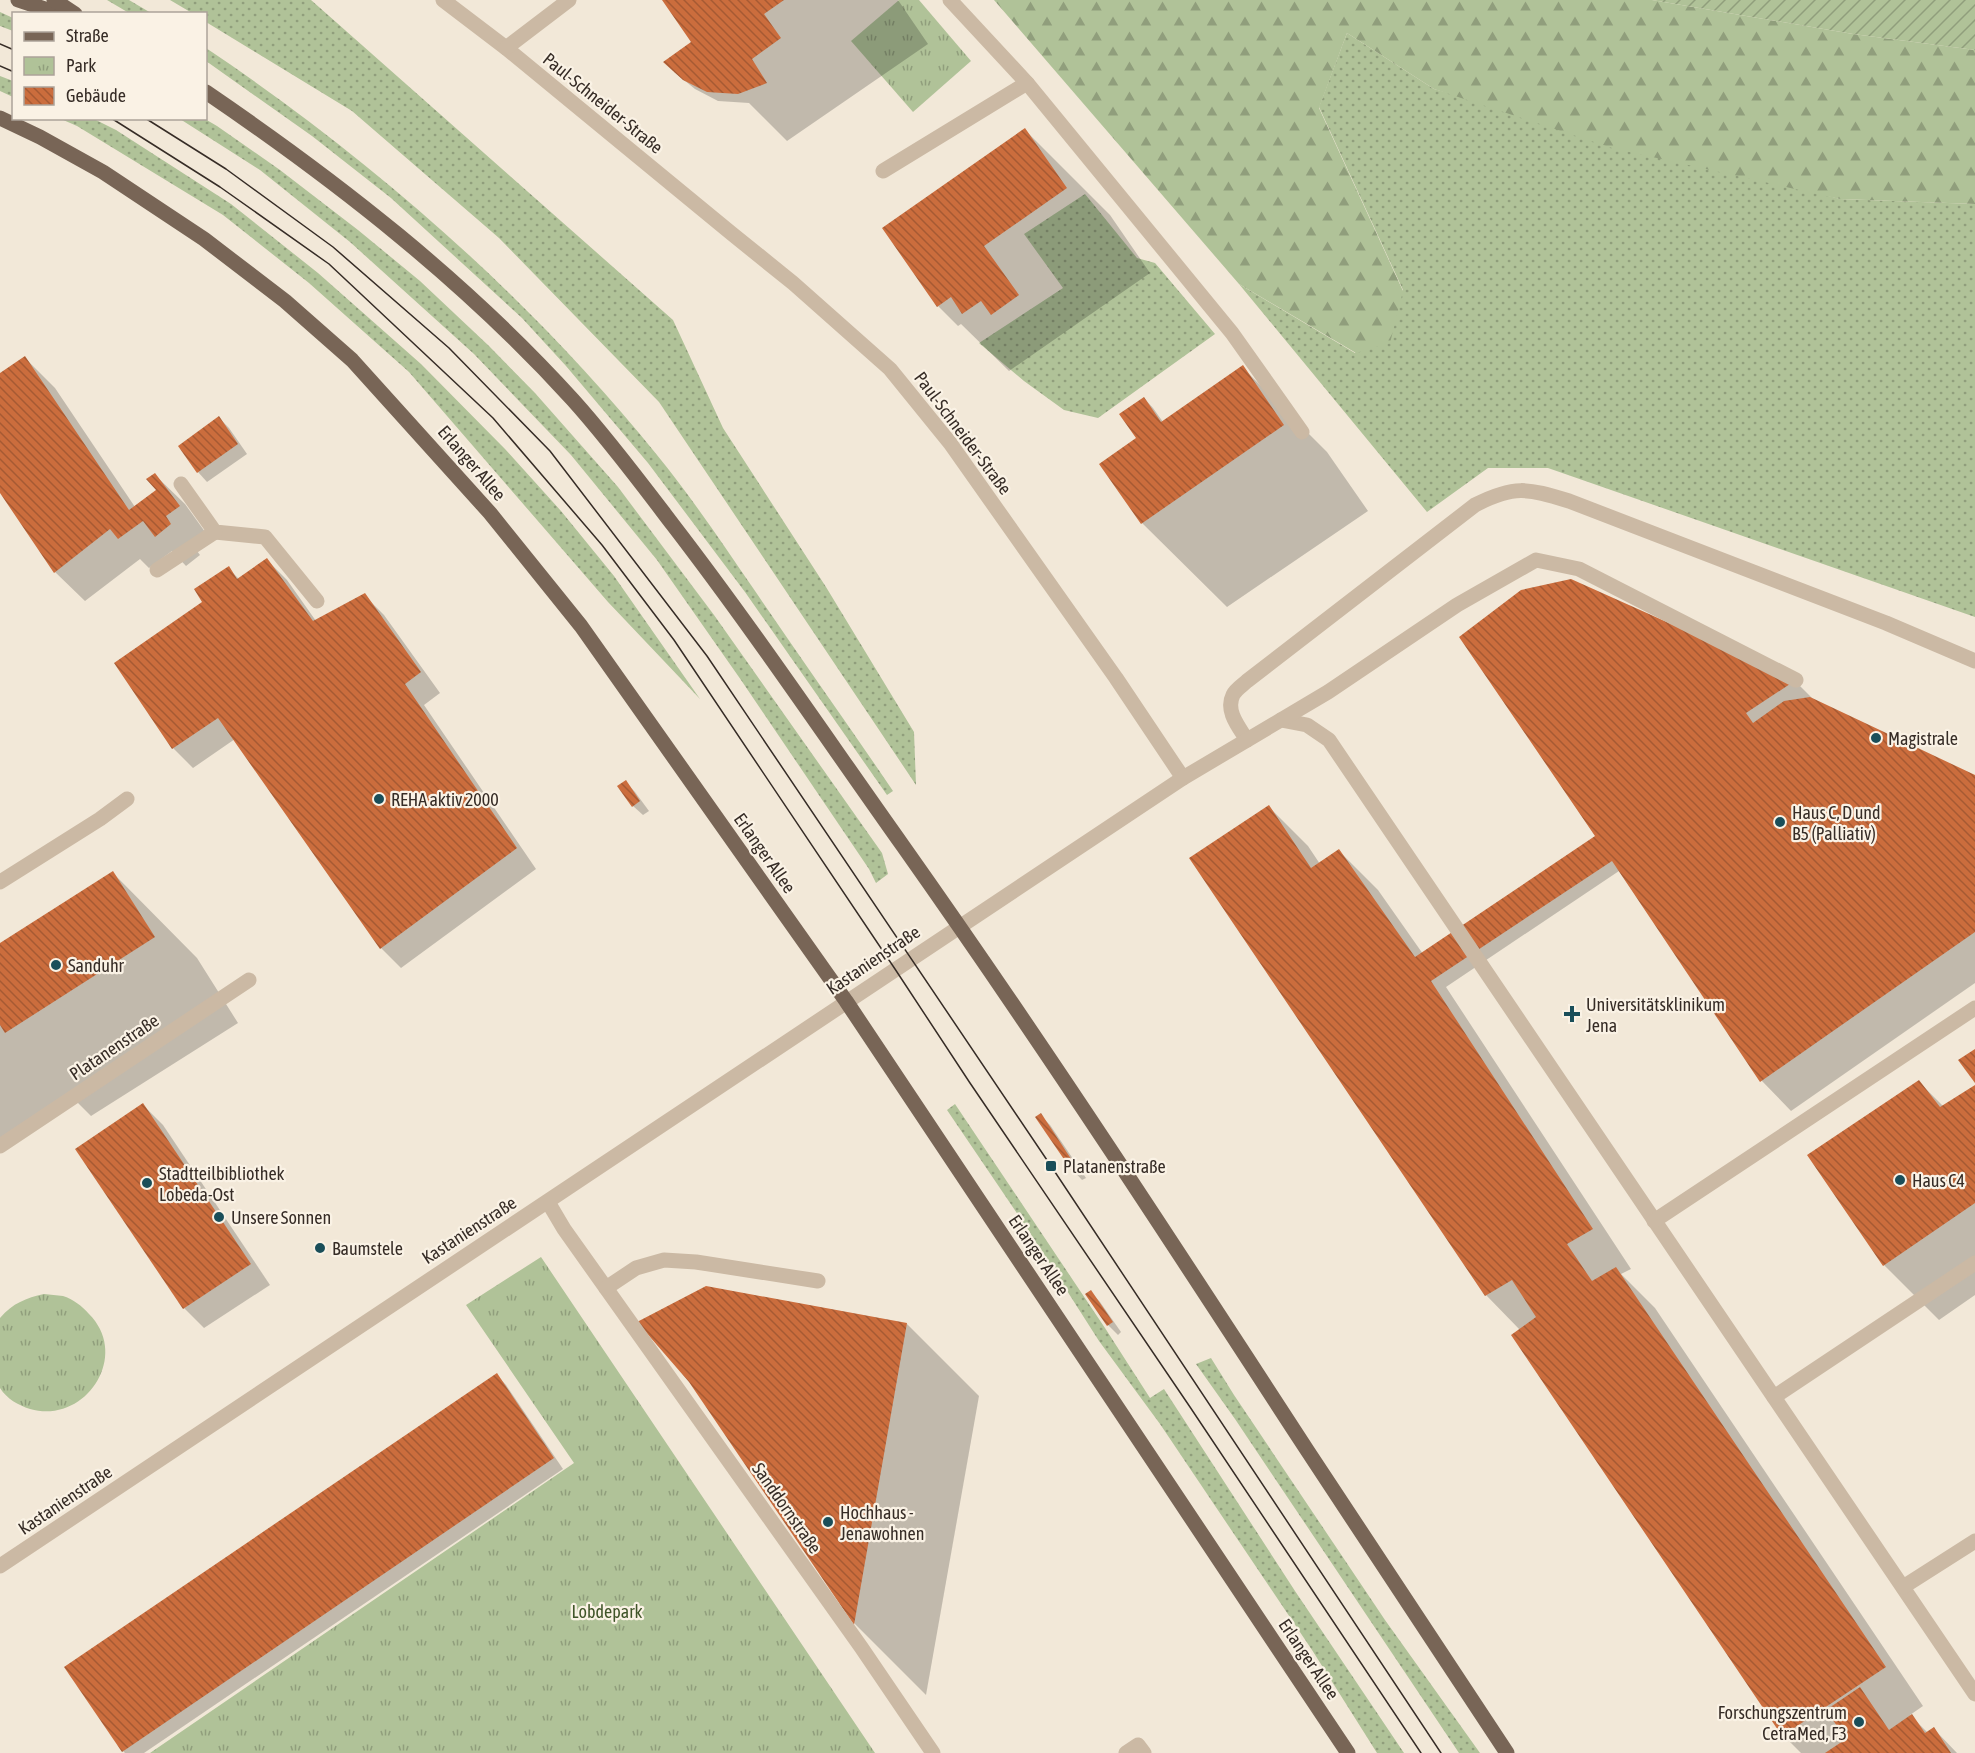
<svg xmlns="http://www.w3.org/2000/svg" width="1975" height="1753" viewBox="0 0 1975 1753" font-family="'Asap Condensed',sans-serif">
	<defs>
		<pattern id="grass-dots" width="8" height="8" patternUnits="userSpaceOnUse" patternTransform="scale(1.5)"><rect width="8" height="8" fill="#b0c298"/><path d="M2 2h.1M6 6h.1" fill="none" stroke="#909e7c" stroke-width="1.8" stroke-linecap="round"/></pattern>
		<pattern id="forest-firs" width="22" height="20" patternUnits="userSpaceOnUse" patternTransform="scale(1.5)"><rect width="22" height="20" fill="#b0c298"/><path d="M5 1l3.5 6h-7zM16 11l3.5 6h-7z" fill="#909e7c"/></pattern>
		<pattern id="park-tufts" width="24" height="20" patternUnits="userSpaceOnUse" patternTransform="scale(1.5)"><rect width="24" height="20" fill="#b0c298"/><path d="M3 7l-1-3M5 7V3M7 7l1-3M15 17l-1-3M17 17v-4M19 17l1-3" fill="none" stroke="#909e7c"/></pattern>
		<pattern id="garden-furrows" width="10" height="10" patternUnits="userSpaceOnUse" patternTransform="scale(1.5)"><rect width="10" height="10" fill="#b0c298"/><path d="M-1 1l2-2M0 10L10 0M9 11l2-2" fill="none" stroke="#909e7c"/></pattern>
		<pattern id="building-back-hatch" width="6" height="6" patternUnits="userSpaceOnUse" patternTransform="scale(1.5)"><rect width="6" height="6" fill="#cb6d3d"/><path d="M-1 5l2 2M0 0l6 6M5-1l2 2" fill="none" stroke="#a65a33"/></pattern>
	</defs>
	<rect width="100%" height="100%" fill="#f2e8d8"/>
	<!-- grass -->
	<g fill="url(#grass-dots)">
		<polygon points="107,0 129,0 151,13 129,13"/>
		<polygon points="170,0 311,0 673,320 723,428 826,587 914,732 916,785 659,402 499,238 352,111 206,22 206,14 192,13"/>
		<polygon points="0,12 13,18 13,31 0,26"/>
		<polygon points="1347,33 1434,89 1840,199 1975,204 1975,617 1548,468 1488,468 1427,512 1239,284 1355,353 1403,290 1319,107"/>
		<path d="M206,48C374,161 529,297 657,455C692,498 722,543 753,588C799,656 847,723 893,791L887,795L745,592L648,463L566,366L522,318L391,198L312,136L206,61Z"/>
		<polygon points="0,76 13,81 13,97 0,91"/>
		<polygon points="61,119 94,119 116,130 231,204 318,273 421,364 505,449 561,511 614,576 700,699 608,602 409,372 309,283 223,215 77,126"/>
		<polygon points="180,119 205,119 217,126 280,170 358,230 420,281 489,346 535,393 618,487 714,615 882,853 888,874 876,883 869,869 741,680 657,560 571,455 474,354 350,242 260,170"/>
		<polygon points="1085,194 1137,258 1155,263 1215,334 1098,418 1064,410 1024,381 979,343 1063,288 1024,234"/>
		<polygon points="955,1104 1105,1328 1150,1398 1164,1389 1295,1591 1404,1753 1377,1753 1312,1650 1160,1424 1099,1341 1025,1225 947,1110"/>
		<polygon points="1211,1358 1234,1395 1385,1620 1480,1753 1459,1753 1235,1419 1196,1364"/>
	</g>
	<!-- forest -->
	<polygon fill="url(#forest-firs)" points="994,0 1652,0 1853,34 1975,50 1975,204 1840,199 1612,148 1434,89 1347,33 1319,108 1403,291 1390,343 1356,353 1239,284"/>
	<!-- park -->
	<g fill="url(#park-tufts)">
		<polygon points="899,0 919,0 971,61 913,112 851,41"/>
		<polygon points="541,1257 875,1753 150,1753 574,1463 466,1305"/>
		<path d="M44,1294C50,1295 57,1295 63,1296C73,1299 82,1306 89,1314C131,1356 85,1425 30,1409C18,1405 7,1399 0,1388V1318C13,1303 26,1298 44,1294Z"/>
	</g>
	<!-- garden -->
	<polygon fill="url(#garden-furrows)" points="1652,0 1975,0 1975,50 1853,34"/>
	<!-- shadow -->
	<g fill="#0003">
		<polygon points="663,0 898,0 928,44 787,141 749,103 718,101 695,89 674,72 693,43"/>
		<polygon points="1025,130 1110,215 1150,273 1009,371 961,324 958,326 938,306"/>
		<polygon points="25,358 55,388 135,507 158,491 155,475 185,504 208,536 194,547 200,555 186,566 172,551 149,568 140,559 85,601 55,572 0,491 0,374"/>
		<polygon points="1242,367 1327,452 1368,511 1227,607 1142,523 1138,439 1144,398 1153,408 1163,422"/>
		<polygon points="219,418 229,428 247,454 207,482 198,472 180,446"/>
		<polygon points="267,560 287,580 316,621 364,595 384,615 440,693 424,705 536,869 401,968 381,948 235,739 193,768 173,748 204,602 228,568 239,579"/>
		<polygon points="1461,637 1795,681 1816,702 1975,776 1975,983 1791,1111 1762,1081 1619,871 1446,987 1631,1269 1621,1274 1655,1308 1923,1706 1910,1715 1928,1733 1934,1729 1957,1753 1801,1753 1783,1735 1513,1335 1520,1330 1486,1295 1191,859 1269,807 1308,846 1320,864 1339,851 1378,890 1423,954 1596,837"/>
		<polygon points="626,782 635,792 649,811 643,815 633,806"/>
		<polygon points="113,873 197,958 238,1023 91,1116 71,1096 0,1144 0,944"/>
		<polygon points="1919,1082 1943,1106 1975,1087 1975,1295 1939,1320 1884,1265"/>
		<polygon points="143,1105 163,1125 270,1285 204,1328 184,1308"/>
		<polygon points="1040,1115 1050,1125 1086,1178 1082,1180 1073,1170"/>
		<polygon points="1091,1292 1100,1302 1121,1332 1118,1335 1108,1325"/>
		<polygon points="907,1324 979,1396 926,1695 855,1624 690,1381"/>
		<polygon points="497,1375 506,1385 563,1469 144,1753 125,1753 123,1751"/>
	</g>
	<!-- building -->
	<g fill="url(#building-back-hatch)">
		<polygon points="662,0 784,0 764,14 781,38 752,59 767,83 738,94 707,92 683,80 663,62 691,42"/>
		<polygon points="1025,128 1067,188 984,246 1019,295 991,315 981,301 962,314 951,297 937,307 882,228"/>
		<polygon points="25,356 129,510 156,490 146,479 155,473 180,506 166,516 171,524 155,537 143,521 118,539 110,529 54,573 0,493 0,373"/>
		<polygon points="1243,365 1284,425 1141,524 1099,464 1136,438 1119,414 1144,397 1161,422"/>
		<polygon points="219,416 238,444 197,473 178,446"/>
		<polygon points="267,558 313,621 365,593 421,672 405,684 517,848 380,949 218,718 172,749 114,663 202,602 194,589 229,566 237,579"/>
		<polygon points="1571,579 1796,680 1746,713 1753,723 1784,701 1810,697 1975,775 1975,932 1760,1082 1612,861 1431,981 1593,1229 1567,1244 1592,1281 1616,1267 1886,1667 1782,1736 1511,1335 1536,1317 1512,1280 1485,1296 1189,858 1269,805 1311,868 1339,849 1415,957 1595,836 1459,637 1521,590"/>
		<polygon points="626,780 640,801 632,807 617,786"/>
		<polygon points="113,871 155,937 5,1033 0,1025 0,943"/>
		<polygon points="1975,1049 1975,1083 1958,1060"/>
		<polygon points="1919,1080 1940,1107 1975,1085 1975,1203 1883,1266 1807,1155"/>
		<polygon points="143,1103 251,1264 183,1309 75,1149"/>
		<polygon points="1041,1113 1077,1168 1072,1171 1035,1117"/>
		<polygon points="706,1286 907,1323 854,1625 689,1382 637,1322"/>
		<polygon points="1091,1290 1113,1322 1107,1326 1085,1294"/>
		<polygon points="497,1373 554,1458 122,1752 64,1667"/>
		<polygon points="1860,1687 1889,1730 1912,1714 1925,1733 1934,1727 1951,1753 1825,1753 1846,1739 1826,1710"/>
	</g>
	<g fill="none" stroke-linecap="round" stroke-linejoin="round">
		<!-- minor -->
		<g stroke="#cbb9a4" stroke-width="15">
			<polyline points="443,0 506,48 731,233 793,283 890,369 950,443 1116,678 1183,778"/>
			<polyline points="950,0 1027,83 1232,333 1302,432"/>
			<polyline points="506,48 569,0"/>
			<polyline points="883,171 1027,83"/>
			<polyline points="181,484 215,532 265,537 317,601"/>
			<polyline points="157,570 215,532"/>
			<polyline points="1281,720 1307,725 1329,740 1975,1694"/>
			<path d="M1247,740C1239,727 1225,711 1233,695C1236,689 1243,685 1247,681L1475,505C1514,485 1527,488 1569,501L1886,623L1975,661"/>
			<polyline points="0,882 100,819 127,799"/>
			<polyline points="0,1146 249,980"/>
			<polyline points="548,1202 564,1229 861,1647 933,1753"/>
			<polyline points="1654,1221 1975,1008"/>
			<polyline points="606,1288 636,1268 664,1260 696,1262 818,1281"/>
			<polyline points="1774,1397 1975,1263"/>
			<polyline points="0,1566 1183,778 1328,692 1457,605 1536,560 1579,569 1796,680"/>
			<polyline points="1903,1587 1975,1541"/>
			<polyline points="1126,1753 1138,1745 1144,1753"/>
		</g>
		<!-- major -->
		<g stroke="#786556" stroke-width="15">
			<polyline points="18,0 60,14"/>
			<polyline points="54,0 75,14"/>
			<path d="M206,92C338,182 465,281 573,400C609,440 641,483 673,525C753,629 827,739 903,846C1043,1044 1175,1247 1307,1450C1373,1551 1440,1652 1507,1753"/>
			<polyline points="0,118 40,137 103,172 204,239 285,301 352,360 490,513 581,626 846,1001 1348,1753"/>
		</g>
		<!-- tram -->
		<g stroke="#362c26" stroke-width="1.5">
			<polyline points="0,44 14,50"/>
			<polyline points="0,66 14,72"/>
			<polyline points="111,118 220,187 329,264 493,418 602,545 674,640 895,969 970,1083 1190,1407 1421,1753"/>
			<polyline points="145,118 226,169 333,247 449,348 550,451 707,656 1051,1166 1441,1753"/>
		</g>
	</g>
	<!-- markers -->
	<g fill="#1a4e59" stroke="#faf2e5" stroke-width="2">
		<circle cx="1876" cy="738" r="6"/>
		<circle cx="379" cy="799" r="6"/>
		<circle cx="1780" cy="822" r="6"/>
		<circle cx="56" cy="965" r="6"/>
		<path d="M1569 1005h6v6h6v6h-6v6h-6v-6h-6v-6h6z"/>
		<rect x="1045" y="1160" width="12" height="12" rx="3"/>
		<circle cx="1900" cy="1180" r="6"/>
		<circle cx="147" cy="1183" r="6"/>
		<circle cx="219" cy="1217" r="6"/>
		<circle cx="320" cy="1248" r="6"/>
		<circle cx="828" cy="1522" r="6"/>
		<circle cx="1859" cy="1722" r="6"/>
	</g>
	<g text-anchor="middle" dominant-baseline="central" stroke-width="4.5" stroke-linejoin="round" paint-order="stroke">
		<!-- street labels -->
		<g font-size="18" fill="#362c26" stroke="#faf2e5">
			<text transform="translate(603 103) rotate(39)">Paul-Schneider-Straße</text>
			<text transform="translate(963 433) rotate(53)">Paul-Schneider-Straße</text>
			<text transform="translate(472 463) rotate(49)">Erlanger Allee</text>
			<text transform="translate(765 853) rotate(55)">Erlanger Allee</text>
			<text transform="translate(873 960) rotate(-34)">Kastanienstraße</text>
			<text transform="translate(114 1047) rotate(-34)">Platanenstraße</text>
			<text transform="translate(469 1230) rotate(-33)">Kastanienstraße</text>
			<text transform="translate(1039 1255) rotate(56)">Erlanger Allee</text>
			<text transform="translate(65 1500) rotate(-34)">Kastanienstraße</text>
			<text transform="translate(787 1508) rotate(55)">Sanddornstraße</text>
			<text transform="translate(1309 1659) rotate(56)">Erlanger Allee</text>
		</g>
		<!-- poi labels -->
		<g font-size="18" fill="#362c26" stroke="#faf2e5" text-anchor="start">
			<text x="1888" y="738">Magistrale</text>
			<text x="391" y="799">REHA aktiv 2000</text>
			<text x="1792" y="812">Haus C, D und<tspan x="1792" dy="21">B5 (Palliativ)</tspan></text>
			<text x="68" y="965">Sanduhr</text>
			<text x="1586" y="1004">Universitätsklinikum<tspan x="1586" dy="21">Jena</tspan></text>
			<text x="1063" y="1166">Platanenstraße</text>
			<text x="159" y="1173">Stadtteilbibliothek<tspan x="159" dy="21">Lobeda-Ost</tspan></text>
			<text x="1912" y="1180">Haus C4</text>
			<text x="231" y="1217">Unsere Sonnen</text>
			<text x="332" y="1248">Baumstele</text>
			<text x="840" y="1512">Hochhaus -<tspan x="840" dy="21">Jenawohnen</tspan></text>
			<text x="1847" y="1712" text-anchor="end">Forschungszentrum<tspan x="1847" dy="21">CetraMed, F3</tspan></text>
		</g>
		<!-- park labels -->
		<g font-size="18" fill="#405529" stroke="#faf2e5">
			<text x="607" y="1611">Lobdepark</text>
		</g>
	</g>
	<!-- legend -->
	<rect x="12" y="12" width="195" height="108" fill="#faf2e5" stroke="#aca399" stroke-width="1.5"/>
	<rect x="24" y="32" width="30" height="9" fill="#786556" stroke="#aca399" stroke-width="1.5"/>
	<text x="66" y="42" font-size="18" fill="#362c26">Straße</text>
	<rect x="24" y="57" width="30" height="18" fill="url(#park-tufts)" stroke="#aca399" stroke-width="1.5"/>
	<text x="66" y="72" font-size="18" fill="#362c26">Park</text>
	<rect x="24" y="87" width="30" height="18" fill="url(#building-back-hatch)" stroke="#aca399" stroke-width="1.5"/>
	<text x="66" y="102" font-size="18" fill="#362c26">Gebäude</text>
</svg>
